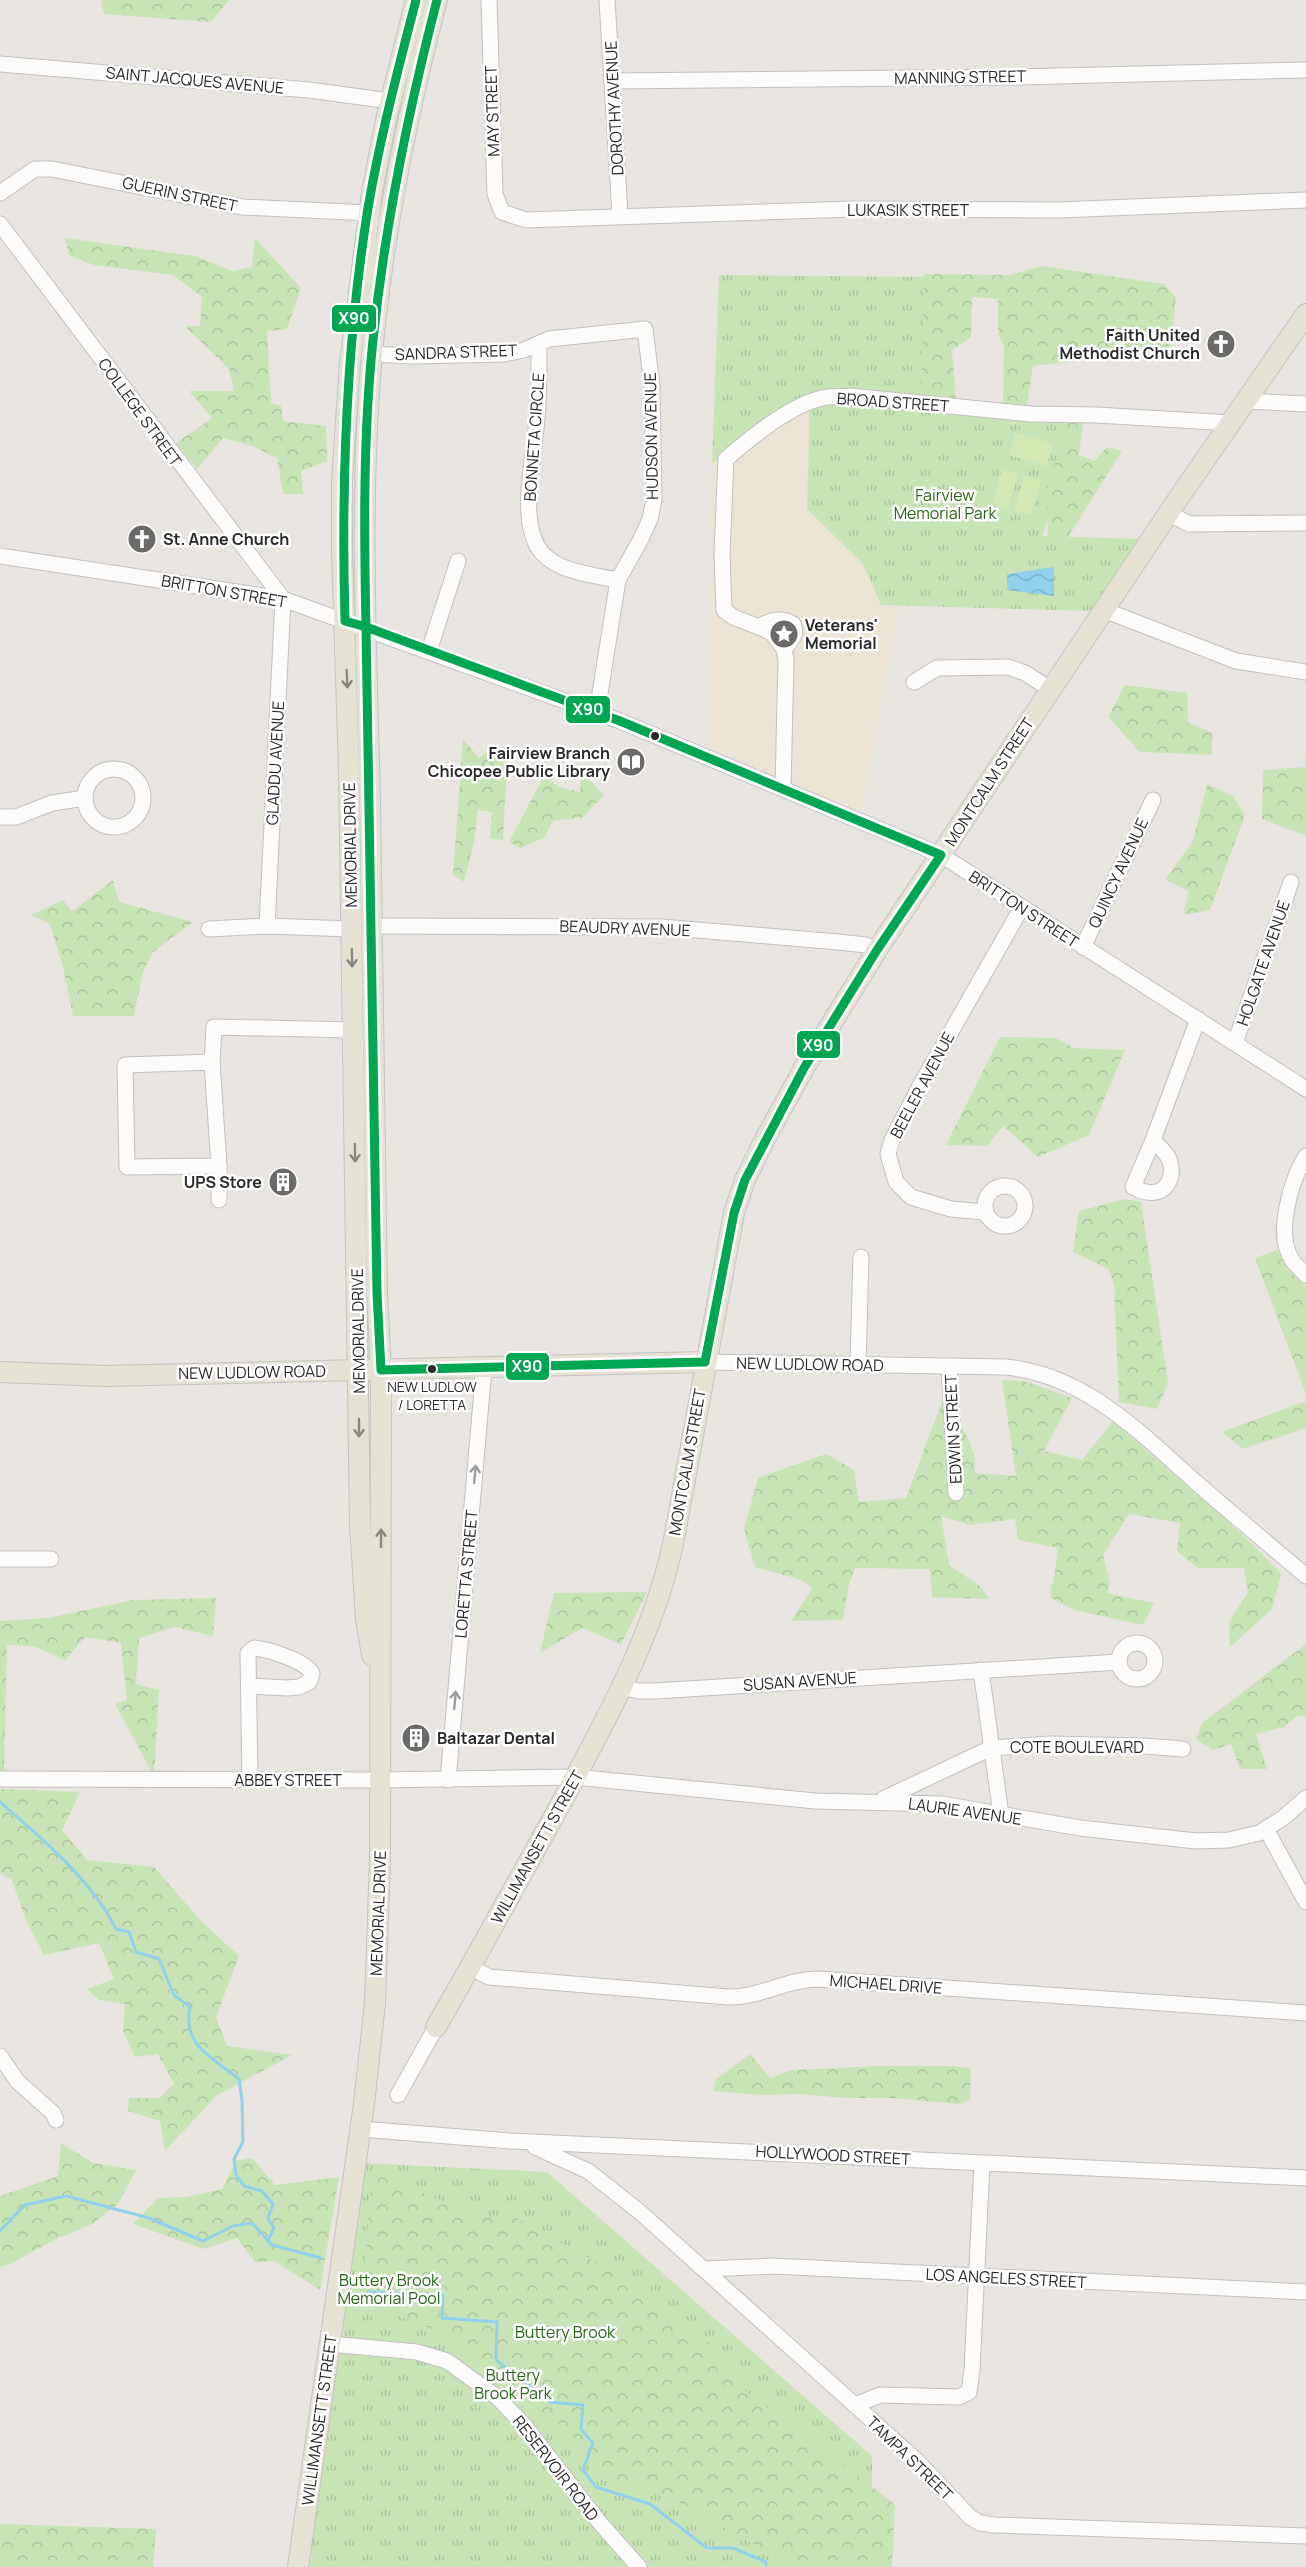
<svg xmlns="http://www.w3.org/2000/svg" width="1306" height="2567" viewBox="0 0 1306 2567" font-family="Manrope,sans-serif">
	<defs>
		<pattern id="grass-tufts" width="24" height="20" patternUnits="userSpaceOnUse" patternTransform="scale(1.5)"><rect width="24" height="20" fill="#c8e4b7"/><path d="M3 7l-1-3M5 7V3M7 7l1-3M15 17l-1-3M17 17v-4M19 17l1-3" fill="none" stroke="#acc49d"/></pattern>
		<pattern id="forest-crowns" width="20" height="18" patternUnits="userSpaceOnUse" patternTransform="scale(1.5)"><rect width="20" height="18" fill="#c8e4b7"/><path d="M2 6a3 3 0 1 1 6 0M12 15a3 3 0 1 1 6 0" fill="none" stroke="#acc49d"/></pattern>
		<pattern id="water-waves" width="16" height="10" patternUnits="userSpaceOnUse" patternTransform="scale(1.5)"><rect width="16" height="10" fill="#91d1eb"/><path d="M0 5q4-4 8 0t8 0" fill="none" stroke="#7db3ca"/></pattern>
	</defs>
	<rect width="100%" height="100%" fill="#e8e4df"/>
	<!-- education -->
	<polygon fill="#ebe3d3" points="810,398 807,509 863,564 881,605 898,608 861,813 710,748 712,464 762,423"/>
	<!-- grass -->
	<g fill="url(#grass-tufts)">
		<polygon points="719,275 932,277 927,401 1079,414 1042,536 1140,539 1090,611 881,605 863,564 807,509 810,398 762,423 712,464"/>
		<polygon points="363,2163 547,2172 872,2456 872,2567 299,2567"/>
	</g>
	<!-- forest -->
	<g fill="url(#forest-crowns)">
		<polygon points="101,0 229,0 211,22 104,14"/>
		<polygon points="65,238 194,256 233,271 252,267 255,238 301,288 287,329 267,331 271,403 281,406 283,421 326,426 327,461 301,471 303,494 283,494 277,458 255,447 223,438 197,469 176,443 212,418 189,391 234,391 229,369 185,326 200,326 202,297 173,275 94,265 69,255"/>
		<polygon points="1042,266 1164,284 1176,298 1170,352 1101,350 1079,361 1033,366 1027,405 1003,403 1004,346 998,334 998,299 972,297 971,337 952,350 956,400 921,397 924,274 1010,275"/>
		<polygon points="1067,423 1083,423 1079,455 1094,461 1107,447 1122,451 1063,545 1048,540 1046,493"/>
		<polygon points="1125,685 1187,693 1188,723 1212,732 1212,755 1140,752 1108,717"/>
		<polygon points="463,739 479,758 493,748 508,747 503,840 490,838 492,812 478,810 474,843 464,882 453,875"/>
		<polygon points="1306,754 1306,836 1262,819 1263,770 1305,767"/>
		<polygon points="581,772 604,795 583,817 553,821 544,838 520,848 509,842 545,774 558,787 580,792"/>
		<polygon points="1207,784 1233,796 1245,815 1210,910 1184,915 1189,891 1165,880 1193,841"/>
		<polygon points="113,880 119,902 193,922 153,952 143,972 134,1016 73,1016 63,967 50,924 31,915 63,900 72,911"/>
		<polygon points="1000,1037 1056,1038 1074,1048 1125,1050 1089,1135 1038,1157 1003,1126 987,1146 946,1145"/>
		<polygon points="1125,1199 1141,1202 1168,1383 1157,1409 1119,1402 1114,1285 1108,1269 1073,1252 1079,1211"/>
		<polygon points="1277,1250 1288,1270 1306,1286 1306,1394 1255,1258"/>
		<path d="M1002,1380L1024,1381L1072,1398L1044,1451L1082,1460L1113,1421C1169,1472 1230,1518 1281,1574L1272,1609L1230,1647L1229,1622L1248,1592L1244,1568H1198L1177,1551L1180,1523L1129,1514L1103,1555L1110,1584L1107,1593L1154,1603L1143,1625L1074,1610L1051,1598L1050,1585H1053L1058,1548L1018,1540L1015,1519L969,1525L941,1516L949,1565L980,1586L989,1599L932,1597L930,1569L855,1568L848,1588L843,1620L791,1621L812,1589L802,1580L755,1567L744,1529L758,1478L826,1454L854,1470L859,1502L906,1498L946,1391L974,1453L975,1473L1016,1476Z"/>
		<polygon points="1306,1401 1306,1428 1243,1449 1222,1432"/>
		<polygon points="647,1592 621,1644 582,1628 540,1653 554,1593"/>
		<polygon points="216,1598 213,1636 175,1627 139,1638 136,1684 159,1690 154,1776 115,1704 127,1700 121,1643 85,1637 65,1660 33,1646 7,1645 4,1772 0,1772 0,1621 48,1618 133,1600"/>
		<polygon points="1306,1644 1306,1717 1298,1715 1284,1727 1256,1734 1267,1769 1240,1769 1231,1744 1213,1750 1196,1739 1202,1723"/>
		<polygon points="0,1789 80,1792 62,1830 87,1860 154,1867 201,1921 239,1956 216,2017 227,2046 292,2055 216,2096 165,2151 160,2121 128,2111 129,2098 159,2098 174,2084 158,2054 135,2057 123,2031 125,2004 99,2000 87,1989 114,1979 99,1943 44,1955 25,1918 12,1880 0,1873"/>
		<polygon points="750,2054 770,2078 792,2070 881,2066 946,2066 971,2068 970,2100 959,2104 892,2098 846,2098 800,2094 760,2095 713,2091 716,2079"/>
		<polygon points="61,2143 93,2163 136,2170 118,2204 92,2224 54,2240 10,2264 0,2267 0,2196 58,2176"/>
		<polygon points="252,2158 275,2185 339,2177 320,2290 274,2261 255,2262 237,2238 204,2249 133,2224 158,2198 187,2197 222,2189 236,2161"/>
		<polygon points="371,2173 480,2215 516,2218 618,2274 710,2343 740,2387 895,2504 892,2567 789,2567 780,2559 670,2498 614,2479 563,2427 526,2402 437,2331 363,2302"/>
		<polygon points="0,2524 156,2529 153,2567 0,2567"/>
	</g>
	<!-- pitch -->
	<g fill="#d4e8b4">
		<polygon points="1016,433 1053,444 1046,466 1009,455"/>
		<polygon points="1002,469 1018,473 1008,509 992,504"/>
		<polygon points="1024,476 1041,480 1031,515 1014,510"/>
	</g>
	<!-- water -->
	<polygon fill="url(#water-waves)" points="1054,567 1054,596 1007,590 1007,574"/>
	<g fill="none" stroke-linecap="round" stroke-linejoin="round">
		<!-- stream -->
		<g stroke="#91d1eb" stroke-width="3">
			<path d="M0,1802C42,1839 91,1879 116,1929L129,1932L136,1952L159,1959L174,1995L190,2007C182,2046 212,2057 239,2079L242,2100L243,2142L234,2159L236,2175L244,2186L262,2191L273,2204L268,2218L274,2228L268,2240"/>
			<polyline points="0,2231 25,2205 66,2196 149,2218 203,2241 233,2226 252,2223 272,2245 321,2258"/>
			<polyline points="368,2292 443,2295 442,2318 497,2322 496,2360 550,2402 583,2405 581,2429 593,2443 583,2470 596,2487 650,2504 707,2548 733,2548 766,2562 766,2567"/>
		</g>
		<!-- minor casing -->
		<g stroke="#c1c0c1" stroke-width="17">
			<g id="minor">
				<polyline points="489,0 495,194 502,212 526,220 852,209 1059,210 1306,200"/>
				<polyline points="607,0 620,215"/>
				<polyline points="0,64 309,90 390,101"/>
				<polyline points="613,81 1014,77 1306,70"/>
				<polyline points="0,193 35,169 52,169 242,207 369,213"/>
				<polyline points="0,224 283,599 267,926"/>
				<path d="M539,345C539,369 539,394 537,418C535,454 518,517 539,549C555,572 593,575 618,580"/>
				<polyline points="372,354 414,356 504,354 524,350 549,339 645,329 652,386 654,500 650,519 641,539 618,580 597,712"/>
				<polyline points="1247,401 1306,404"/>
				<polyline points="1168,513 1189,524 1306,523"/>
				<polyline points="0,556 283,599 620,721 941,855 1306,1089"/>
				<polyline points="1104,610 1236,661 1306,672"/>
				<path d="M759,627L733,617L724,610L722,554L726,459C750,438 791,405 822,398C831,396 841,397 850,396L1031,414L1097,415L1231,423"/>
				<polyline points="429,651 458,561"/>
				<polyline points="914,682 937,668 1008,667 1025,673 1050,689"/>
				<circle cx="114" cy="798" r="29"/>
				<path d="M783,788L786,660L784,649C791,641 798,635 793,624C782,617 770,620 759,627L772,633L784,649"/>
				<polyline points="0,817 16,817 52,803 85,798"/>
				<polyline points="371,926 662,927 838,942 866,945 877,950"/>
				<polyline points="209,929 267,926 351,929"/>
				<polyline points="1083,947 1153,800"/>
				<polyline points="1235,1043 1291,882"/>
				<polyline points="212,1062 125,1065 127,1167 219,1166 212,1062 214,1027 353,1030"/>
				<path d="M1153,1140L1133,1187C1138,1189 1143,1192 1147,1192C1167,1196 1176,1175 1169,1159C1166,1152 1158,1146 1153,1140L1198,1019"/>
				<path d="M1306,1156C1291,1180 1274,1236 1293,1261C1296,1266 1302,1270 1306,1275"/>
				<circle cx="1005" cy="1206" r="20"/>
				<polyline points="219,1200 219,1166"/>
				<polyline points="985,1212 951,1209 911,1197 896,1182 888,1154 892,1140 919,1088 1022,907"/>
				<path d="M705,1362L1006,1367C1086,1375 1140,1433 1198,1484C1233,1515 1270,1545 1306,1576"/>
				<polyline points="858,1364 861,1257"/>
				<polyline points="949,1366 956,1493"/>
				<polyline points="0,1559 51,1559"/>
				<circle cx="1137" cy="1661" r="18"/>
				<polyline points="981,1670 1001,1815"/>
				<path d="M249,1686L287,1688L299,1687L309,1682L312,1674C307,1661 267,1649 254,1648L248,1653L250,1780"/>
				<polyline points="621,1687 639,1691 655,1691 1119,1662"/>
				<polyline points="0,1779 380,1780 575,1777 815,1801 942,1804 1080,1828 1196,1841 1229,1840 1259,1833 1283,1818 1306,1798"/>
				<polyline points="448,1780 484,1368"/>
				<polyline points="883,1799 991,1748 1050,1744 1144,1746 1183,1749"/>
				<polyline points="1266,1829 1306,1902"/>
				<path d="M470,1967L489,1977L728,1997C759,1998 787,1979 818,1979L1306,2013"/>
				<polyline points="0,2056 18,2082 53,2113 56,2120"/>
				<polyline points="398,2095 436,2027"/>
				<polyline points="361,2129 510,2141 1306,2178"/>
				<polyline points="535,2147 588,2171 641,2213 916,2460 970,2517 980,2523 994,2525 1306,2536"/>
				<polyline points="705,2269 773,2266 1306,2292"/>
				<polyline points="330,2344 417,2352 447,2361 498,2398 525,2426 600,2523 639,2567"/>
				<polyline points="855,2405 880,2395 959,2397 969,2392 972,2370 982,2163"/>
			</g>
		</g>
		<!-- major casing -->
		<g stroke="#c4c3c1" stroke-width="22">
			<g id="major">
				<polyline points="0,1372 105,1376 705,1362"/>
				<polyline points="372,1655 366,1619 360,1525 349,772 342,552 342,481 350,362 372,192 386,120 416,0"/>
				<path d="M436,2027C478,1954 518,1881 559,1807C604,1724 653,1637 673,1544L734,1213L745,1180L765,1139L804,1068L877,950L1180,496L1306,314"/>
				<path d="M298,2567L364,2104L375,2003L380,1859L381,1370L377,1293C375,1130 373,967 370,803C367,666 360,529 369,392C378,259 403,129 437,0"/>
			</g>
		</g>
		<!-- minor -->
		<use href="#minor" stroke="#fcfbfa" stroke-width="15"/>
		<!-- major -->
		<use href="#major" stroke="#e6e2d3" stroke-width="20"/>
		<!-- bus-1 casing -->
		<g stroke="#fff" stroke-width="14">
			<g id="bus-1">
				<polygon points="366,627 620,721 941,855 877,950 804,1068 745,1180 734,1213 705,1362 381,1370 377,1293"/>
				<path d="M366,627L345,621C341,483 346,345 368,208C380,138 398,69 416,0"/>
				<path d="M366,627C364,532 363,435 373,340C385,225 408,112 437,0"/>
			</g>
		</g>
		<!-- bus-1 -->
		<use href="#bus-1" stroke="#00a651" stroke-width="9"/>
	</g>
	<!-- one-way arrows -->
	<defs><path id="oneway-shaft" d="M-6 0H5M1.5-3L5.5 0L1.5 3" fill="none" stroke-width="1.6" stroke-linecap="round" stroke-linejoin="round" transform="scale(1.5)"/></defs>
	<g stroke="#88867e">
		<use href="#oneway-shaft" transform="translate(347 679) rotate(88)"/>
		<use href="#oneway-shaft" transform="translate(352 958) rotate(89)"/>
		<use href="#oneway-shaft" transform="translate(355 1153) rotate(89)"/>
		<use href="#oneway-shaft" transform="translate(359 1428) rotate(90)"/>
		<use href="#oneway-shaft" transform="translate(381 1538) rotate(-90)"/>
	</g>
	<g stroke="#9d9c9c">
		<use href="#oneway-shaft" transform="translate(475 1474) rotate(-85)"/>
		<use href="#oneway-shaft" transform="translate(455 1700) rotate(-85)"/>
	</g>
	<!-- icons -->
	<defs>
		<g id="church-disc" transform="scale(1.5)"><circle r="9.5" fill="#6c6a69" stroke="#fff"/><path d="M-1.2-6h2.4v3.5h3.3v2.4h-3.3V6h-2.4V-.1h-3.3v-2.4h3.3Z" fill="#fff"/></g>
		<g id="sight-disc" transform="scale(1.5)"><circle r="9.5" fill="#6c6a69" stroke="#fff"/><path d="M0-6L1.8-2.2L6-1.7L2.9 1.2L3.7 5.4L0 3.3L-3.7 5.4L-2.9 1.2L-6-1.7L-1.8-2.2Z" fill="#fff"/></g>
		<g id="library-disc" transform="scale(1.5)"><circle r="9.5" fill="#6c6a69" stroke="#fff"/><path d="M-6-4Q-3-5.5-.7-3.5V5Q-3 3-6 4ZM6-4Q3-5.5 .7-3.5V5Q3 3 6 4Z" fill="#fff"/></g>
		<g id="building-disc" transform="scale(1.5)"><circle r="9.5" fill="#6c6a69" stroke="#fff"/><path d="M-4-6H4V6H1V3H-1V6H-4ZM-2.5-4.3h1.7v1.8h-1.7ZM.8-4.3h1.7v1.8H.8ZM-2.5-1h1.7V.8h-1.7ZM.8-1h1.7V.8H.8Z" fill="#fff"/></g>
	</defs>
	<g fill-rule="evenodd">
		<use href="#church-disc" x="1221" y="344"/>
		<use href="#church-disc" x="142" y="539"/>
		<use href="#sight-disc" x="784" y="634"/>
		<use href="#library-disc" x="631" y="762"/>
		<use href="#building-disc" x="283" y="1182"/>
		<use href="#building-disc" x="416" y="1738"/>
	</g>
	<!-- markers -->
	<g fill="#292929" stroke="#fff" stroke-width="2">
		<circle cx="655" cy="736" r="5"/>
		<circle cx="432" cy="1369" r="5"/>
	</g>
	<g text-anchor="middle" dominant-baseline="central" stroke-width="5" stroke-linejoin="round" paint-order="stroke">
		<!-- bus labels -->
		<g font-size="14" fill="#292929" stroke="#fff">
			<text x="432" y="1386">NEW LUDLOW<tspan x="432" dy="18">/ LORETTA</tspan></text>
		</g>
		<!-- street labels -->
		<g font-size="16" fill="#292929" stroke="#fff">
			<text transform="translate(960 77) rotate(-1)">MANNING STREET</text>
			<text transform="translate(195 80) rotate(5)">SAINT JACQUES AVENUE</text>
			<text transform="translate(614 108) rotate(-93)">DOROTHY AVENUE</text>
			<text transform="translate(492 111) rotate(-92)">MAY STREET</text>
			<text transform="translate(180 194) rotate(12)">GUERIN STREET</text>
			<text x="908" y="210">LUKASIK STREET</text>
			<text transform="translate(456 352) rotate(-2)">SANDRA STREET</text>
			<text transform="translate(893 402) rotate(4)">BROAD STREET</text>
			<text transform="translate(140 412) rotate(54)">COLLEGE STREET</text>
			<text transform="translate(651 436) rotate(-91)">HUDSON AVENUE</text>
			<text transform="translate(534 437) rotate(-86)">BONNETA CIRCLE</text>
			<text transform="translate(224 591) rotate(10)">BRITTON STREET</text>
			<text transform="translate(275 763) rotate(-87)">GLADDU AVENUE</text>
			<text transform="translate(989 782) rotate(-57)">MONTCALM STREET</text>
			<text transform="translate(350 845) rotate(-91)">MEMORIAL DRIVE</text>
			<text transform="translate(1118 873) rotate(-65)">QUINCY AVENUE</text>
			<text transform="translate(1024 909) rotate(33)">BRITTON STREET</text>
			<text transform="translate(625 928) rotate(2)">BEAUDRY AVENUE</text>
			<text transform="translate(1263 963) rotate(-71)">HOLGATE AVENUE</text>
			<text transform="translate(922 1085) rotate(-62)">BEELER AVENUE</text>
			<text transform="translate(358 1331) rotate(-91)">MEMORIAL DRIVE</text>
			<text transform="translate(810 1364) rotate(1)">NEW LUDLOW ROAD</text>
			<text transform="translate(252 1372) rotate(-1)">NEW LUDLOW ROAD</text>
			<text transform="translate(953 1429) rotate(-93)">EDWIN STREET</text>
			<text transform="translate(687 1462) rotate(-80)">MONTCALM STREET</text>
			<text transform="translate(466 1574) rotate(-85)">LORETTA STREET</text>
			<text transform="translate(800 1681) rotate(-4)">SUSAN AVENUE</text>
			<text x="1077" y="1747">COTE BOULEVARD</text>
			<text x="288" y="1780">ABBEY STREET</text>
			<text transform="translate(965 1811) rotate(8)">LAURIE AVENUE</text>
			<text transform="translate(537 1847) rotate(-61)">WILLIMANSETT STREET</text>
			<text transform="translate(378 1913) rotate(-88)">MEMORIAL DRIVE</text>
			<text transform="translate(886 1984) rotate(4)">MICHAEL DRIVE</text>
			<text transform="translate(833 2155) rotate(3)">HOLLYWOOD STREET</text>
			<text transform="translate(1006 2278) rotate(3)">LOS ANGELES STREET</text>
			<text transform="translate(319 2420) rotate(-82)">WILLIMANSETT STREET</text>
			<text transform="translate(910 2458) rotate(44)">TAMPA STREET</text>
			<text transform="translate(556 2468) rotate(52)">RESERVOIR ROAD</text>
		</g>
		<!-- poi labels -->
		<g font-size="16" font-weight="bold" fill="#292929" stroke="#fff" text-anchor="end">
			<text x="1200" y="335">Faith United<tspan x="1200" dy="18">Methodist Church</tspan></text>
			<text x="163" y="539" text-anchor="start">St. Anne Church</text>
			<text x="805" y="625" text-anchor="start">Veterans'<tspan x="805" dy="18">Memorial</tspan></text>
			<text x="610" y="753">Fairview Branch<tspan x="610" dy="18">Chicopee Public Library</tspan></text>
			<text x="262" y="1182">UPS Store</text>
			<text x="437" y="1738" text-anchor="start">Baltazar Dental</text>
		</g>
		<!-- park labels -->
		<g font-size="16" fill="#276719" stroke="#fff">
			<text x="945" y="495">Fairview<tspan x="945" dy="18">Memorial Park</tspan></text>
			<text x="389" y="2280">Buttery Brook<tspan x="389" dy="18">Memorial Pool</tspan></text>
			<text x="565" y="2332">Buttery Brook</text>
			<text x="513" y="2375">Buttery<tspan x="513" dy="18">Brook Park</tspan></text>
		</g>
	</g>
	<g stroke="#fff" stroke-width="2">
		<rect x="331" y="304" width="46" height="29" rx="6" fill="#00a651"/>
		<rect x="565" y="695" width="46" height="29" rx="6" fill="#00a651"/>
		<rect x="796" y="1030" width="45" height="29" rx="6" fill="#00a651"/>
		<rect x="505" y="1352" width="45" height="29" rx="6" fill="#00a651"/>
	</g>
	<g font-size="16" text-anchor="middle" font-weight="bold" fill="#fff">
		<text x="354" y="324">X90</text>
		<text x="588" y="715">X90</text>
		<text x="818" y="1051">X90</text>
		<text x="527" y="1372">X90</text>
	</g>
</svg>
